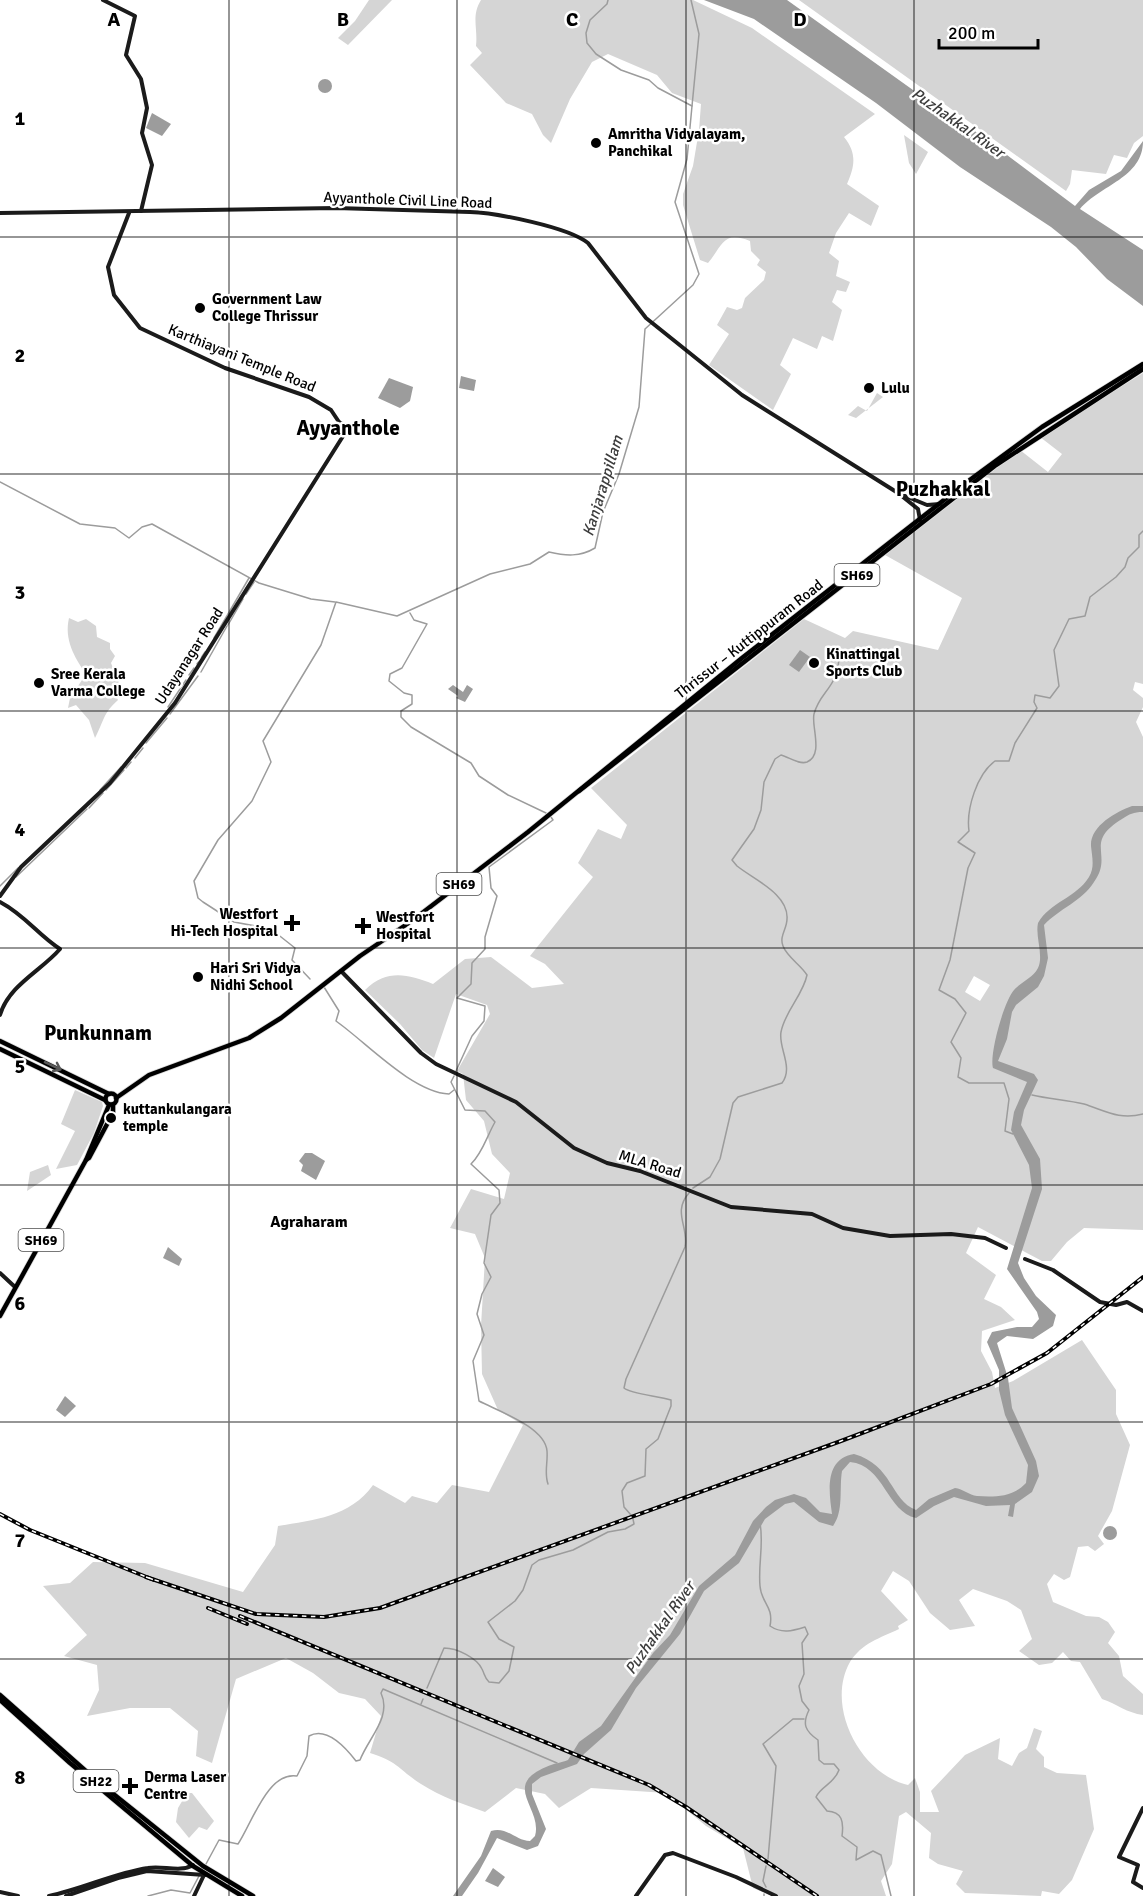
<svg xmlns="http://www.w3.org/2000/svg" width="1143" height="1896" viewBox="0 0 1143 1896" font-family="Signika,sans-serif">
	<rect width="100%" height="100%" fill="#fff"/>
	<!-- green -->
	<g fill="#d5d5d5" fill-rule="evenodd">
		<polygon points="369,0 392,0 348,45 338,38 355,21"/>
		<path d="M481,0H693L752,28L875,114L844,137C857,153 855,166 847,184L879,206L871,226L849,213L836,233L829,253L839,261L836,276L850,282L846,292L837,290L832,302L842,310L833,341L822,336L817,349L793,338L780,365L791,374L773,410L709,365L729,334L717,325L727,307L737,310L742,308L745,298L764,280L766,272L757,265L760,260L751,251L750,241C723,230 723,245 708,263L700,260L683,205V194L693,166L699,130L701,104L672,93L657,75L608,54L592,62L570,99L551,143L543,135L532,114L506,103L470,65L482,53L476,46C478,28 471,16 481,0Z"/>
		<polygon points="799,0 1143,0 1143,136 1134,143 1127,158 1114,155 1106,174 1072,170 1070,184 1066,191"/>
		<polygon points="904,135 928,152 916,174 909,163"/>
		<path d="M1143,373V684L1135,682L1133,690L1143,698V707L1136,722L1143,737V1230L1084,1228L1067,1242L1051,1261H1042L978,1227L966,1253L996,1275L984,1299L1001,1307L1015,1320L982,1331L981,1351L992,1372L995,1388L1013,1381L1082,1340L1116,1390V1414L1130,1445L1112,1511L1098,1536L1104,1544L1095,1551L1088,1546L1078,1547L1070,1577L1064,1580L1054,1574L1047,1584L1053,1602L1086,1616L1099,1617L1108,1622L1115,1632L1108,1643L1119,1656L1123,1676L1143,1694V1715C1127,1713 1117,1704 1102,1699L1080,1662L1071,1661L1063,1652L1052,1663L1039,1665L1019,1651L1032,1639L1021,1610L1007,1601L973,1589L959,1600L975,1626L950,1630L930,1613L909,1581L893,1571L881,1591L908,1620L898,1626L899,1629C880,1638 862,1643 850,1662C825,1706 860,1774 908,1785L915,1778L920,1792V1812H939L931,1791L965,1755L1000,1738L998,1759L1012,1766L1019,1753L1027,1748L1034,1728L1042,1731L1036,1749L1044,1757V1767L1057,1773L1086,1775L1094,1829L1072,1880L1059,1894L1042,1891L1041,1896L965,1893L956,1884L963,1871L938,1864L929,1858L931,1833L906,1812L899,1816L892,1864L881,1881L886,1896H772L753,1888L743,1848L706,1826L666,1793L591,1788L559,1808L545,1794L516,1788L485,1812C463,1804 441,1797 421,1784C399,1770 399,1762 370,1753L381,1716L365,1699L339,1693L313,1673L286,1658L236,1679L212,1763L196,1756L198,1731L170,1708H130L87,1716L99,1690L97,1665L64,1656L87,1635L43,1586L70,1583L93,1562L145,1563L243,1592L275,1545L278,1526C314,1520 350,1517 373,1485L405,1503L412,1496L437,1503L452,1485L489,1492L523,1425L498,1410L482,1374L481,1326L485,1258L475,1234L450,1228L471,1189L504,1199L510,1173L492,1154L484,1121L466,1100L463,1074L457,1071L490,1014L487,1005L456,994L434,1058L422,1050L400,1024L365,990C387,969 407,974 433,984L465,959L491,957L532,988L564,984L545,964L530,956L593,877L578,863L598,829L621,839L627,825L591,788L804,619L845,638L853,631L938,650L962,598L885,555L1020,450L1048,472L1062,454L1040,437ZM974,976L990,985L980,1001L965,992Z"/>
		<polygon points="877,393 883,397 856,418 848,415 858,406 867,411"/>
		<path d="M69,618L78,622L86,619L96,626L97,637L110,643V649L115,656L111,663L119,683L116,696L118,700C103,713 104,721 95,738L89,720L76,705L68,708L70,698L86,674C74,657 64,639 69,618Z"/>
		<polygon points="75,1090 102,1102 103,1106 94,1133 77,1165 56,1169 75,1131 61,1124"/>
		<polygon points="48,1165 51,1175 27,1191 30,1172"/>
		<polygon points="187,1793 192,1793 214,1821 207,1830 199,1827 189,1838 176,1822 178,1808"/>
	</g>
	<!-- water -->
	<g fill="#9c9c9c">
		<path d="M704,0H787L927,100L948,111L1075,206L1089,190L1121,171L1143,141C1143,178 1100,185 1080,209L1143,250V306L1107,279L1076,247L1051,227L960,167L876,103L754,19Z"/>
		<circle cx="325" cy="86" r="7"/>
		<polygon points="152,113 171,124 162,136 146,128"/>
		<polygon points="461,376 476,380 474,391 459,388"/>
		<polygon points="389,378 413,387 410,401 400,408 378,398"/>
		<polygon points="800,650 810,657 799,672 789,665"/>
		<polygon points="453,685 463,692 467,685 473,689 465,702 456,698 458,696 448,689"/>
		<path d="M1132,806H1143V812C1133,812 1130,814 1122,819C1083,843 1114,854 1094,882C1082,901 1059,909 1044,925L1048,958L1044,976L1038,987L1016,1005L1012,1012L1007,1039L998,1061L1034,1074L1038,1080L1024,1110L1021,1125L1040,1159L1042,1189L1018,1263L1024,1278L1036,1296L1056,1315L1053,1326L1033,1339L1007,1336L997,1343L1008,1378L1012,1408L1036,1461L1039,1476L1032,1492L1015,1504L1013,1517L1008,1516L1010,1505L986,1506L954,1497L934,1506L916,1518C887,1512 884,1465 850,1462L842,1471C839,1489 844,1511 833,1526L819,1522L794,1502L785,1504L765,1519L739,1563L704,1591L680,1634L636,1688L611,1730L584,1754L577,1764L541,1777L532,1784V1794L546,1829L538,1846L527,1850L497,1838L478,1873L462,1896H453L481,1856L491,1831C507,1826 516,1841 530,1841L535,1836C543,1808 501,1786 546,1767C554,1763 561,1763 568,1760L579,1742L601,1726L653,1653L670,1635L699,1586L735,1555L753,1521L766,1507L775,1500L794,1494L806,1498L820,1512L832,1514C829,1492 824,1459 854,1454C893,1465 890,1500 916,1510L929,1499L955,1488C963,1489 969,1495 977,1496C996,1497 1013,1497 1026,1483L1028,1465L1005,1415L999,1390V1370L987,1342L992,1332L1017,1327H1032L1039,1319L1037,1312L1007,1269L1032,1188L1029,1165L1011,1130L1014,1112L1027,1082L993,1068C989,1055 1004,1001 1014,990C1021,982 1033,978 1038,968C1044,955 1035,937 1038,923C1050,902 1076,898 1089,877C1095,867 1092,857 1091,846C1090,826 1116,812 1132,806Z"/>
		<polygon points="305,1153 312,1153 325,1161 316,1180 301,1171 303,1165 299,1161"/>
		<polygon points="168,1247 182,1259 179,1266 163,1258"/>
		<polygon points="65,1396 76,1406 65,1417 56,1410"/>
		<circle cx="1110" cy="1533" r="7"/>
		<polygon points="493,1868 505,1877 498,1887 485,1881"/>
	</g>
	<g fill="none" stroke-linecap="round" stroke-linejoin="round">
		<!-- stream -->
		<g stroke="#9c9c9c" stroke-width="1.5">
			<polyline points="691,0 699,34 692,106"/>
			<polyline points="0,482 80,524 115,528 129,538 142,527 152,524 259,583 311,599 335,602"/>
			<polyline points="246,594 254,582"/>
			<polyline points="410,613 414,620 427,624 402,668 390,674 389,681 404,693 412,695 412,704 401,711 401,717 411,727 471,763 479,776 508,795 546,813"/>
			<polyline points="228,625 243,599"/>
			<polyline points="214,638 249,578"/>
			<polyline points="197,664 205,652"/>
			<polyline points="201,672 227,626"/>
			<polyline points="189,675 194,668"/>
			<polyline points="168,707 186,680"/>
			<polyline points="170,714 198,676"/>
			<polyline points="146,743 167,718"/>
			<polyline points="135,758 143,748"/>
			<polyline points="126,768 131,762"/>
			<polyline points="100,790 121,767"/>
			<polyline points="106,790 124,770"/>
			<polyline points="89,808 103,793"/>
			<polyline points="16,877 87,809"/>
			<polyline points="0,886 18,868"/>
			<path d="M310,979L292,960L295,948L276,933L266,928L234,922L203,902L198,898L194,881L218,840L252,801L271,762L263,741L321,645L336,602L397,616L490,574L530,564L549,552C566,556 580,557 595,548L603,512L619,474L639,407L645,329L693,285L699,274L675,202L687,159L692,106L658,88L649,80L621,70L596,54L587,43L586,33L590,20L607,4L608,0"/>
			<path d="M324,987L339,1011L336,1021C367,1043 412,1092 449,1094L454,1090"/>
			<polyline points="456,1071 472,1036 484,1021 485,1006 457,998 471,984 472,963 485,949 485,937 497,896 491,888 489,867 553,820 551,817"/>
			<path d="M454,1076L451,1082L465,1110L485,1111L495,1122C487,1136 482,1154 471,1164L499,1190L500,1203L491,1215L484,1263L491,1277L482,1294L477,1314L484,1335L473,1361L479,1401C498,1411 545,1427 547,1451C548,1463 544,1473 548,1484"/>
			<path d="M1032,1095C1049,1099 1067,1100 1084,1104C1106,1111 1119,1120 1143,1114"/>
			<path d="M1013,1134L1005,1131L1009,1099L1004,1083H969L958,1077L961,1058L951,1042L966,1013L955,999L939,990L950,960L968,868L975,853L958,842L969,831C966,809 977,774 995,761H1009L1015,743L1037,708L1034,702L1035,695L1050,698L1059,686L1054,650L1069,619L1085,616L1090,597L1116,577L1125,567L1128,558L1139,547V535L1143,531"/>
			<path d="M693,1188L710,1177L720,1159L733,1103L738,1097L782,1083C794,1067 778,1048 781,1032C785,1011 803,995 807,975C801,965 787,957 783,946C779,936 787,929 787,919C789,894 753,879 737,866L732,860L754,829L761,810L764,782L775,759L781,755C789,757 799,765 807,762C824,755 811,726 814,714C820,691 836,690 839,659"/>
			<path d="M631,1515L624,1507L622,1491L627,1483L645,1476L646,1449L658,1439L671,1406V1400C659,1396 631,1394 624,1388L626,1379L685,1247C689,1227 672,1212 689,1193"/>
			<path d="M760,1523C764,1544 758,1564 760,1586C761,1603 774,1606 770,1626C782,1634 792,1631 805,1627L808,1634L802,1643L804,1674L799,1686L802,1701L809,1710C802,1724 805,1731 818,1740L819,1760L824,1764H834L839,1770C834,1784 821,1786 816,1797L827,1811C842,1812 844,1821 842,1836L857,1847L856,1860L873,1851L881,1855L891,1896"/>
			<path d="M427,1688L444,1648C457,1648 477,1658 482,1669C485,1675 484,1677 489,1682L499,1683L509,1671L514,1647L499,1639L488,1622L515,1601L523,1590L532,1565L539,1560L573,1550L608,1532L625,1529L634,1524L633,1519"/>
			<polyline points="421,1704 423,1699"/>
			<polyline points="768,1859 776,1766 763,1744 793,1719 804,1719"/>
			<path d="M206,1864L219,1840L238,1844C252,1823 268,1771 297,1776L307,1756L309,1736C327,1726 346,1748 356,1761L360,1760C369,1737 392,1717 381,1693L383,1689L557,1763"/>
			<polyline points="766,1866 763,1881 766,1887"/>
			<polyline points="764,1894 764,1896"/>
			<polyline points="148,1896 171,1890 190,1893 199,1876"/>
		</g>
		<!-- primary casing -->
		<g stroke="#dbdbdb" stroke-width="6">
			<g id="primary">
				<polyline points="579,791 996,465 1143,369"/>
				<polyline points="0,1041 109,1094"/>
				<polyline points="0,1049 105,1100"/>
				<circle cx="111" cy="1099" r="5.5"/>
				<polyline points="116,1098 149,1075 249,1038 281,1018 360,956 413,920 528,832 742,658 967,482 1042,427 1143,364"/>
				<polyline points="86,1160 89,1158 113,1113 113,1105"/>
				<polyline points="0,1316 86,1160 109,1105"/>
				<polyline points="0,1695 96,1780 203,1866 253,1896"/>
				<polyline points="0,1700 70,1763 193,1866 242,1896"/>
			</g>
		</g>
		<!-- secondary -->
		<g stroke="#1b1b1b" stroke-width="4">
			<polyline points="103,0 135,16 126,55 141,79 147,108 142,133 152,165 141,211"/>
			<path d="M0,213L336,208L470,212C497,213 568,227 588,243L646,318L742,395L898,493L927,505L940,504"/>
			<polyline points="129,213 108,267 114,295 140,328 225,368 309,397 331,410 339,422 348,428"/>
			<polyline points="903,497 918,509 920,520"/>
			<polyline points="0,896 21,867 110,783 175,703 345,433"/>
			<path d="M0,902C25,915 38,935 60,949C41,971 9,985 0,1015"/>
			<polyline points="341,971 421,1053 436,1064 516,1102 574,1148 607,1163 640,1171 731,1207 812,1214 843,1228 890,1236 951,1234 985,1238 1006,1248"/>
			<polyline points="1025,1259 1053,1270 1100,1302 1116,1305 1127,1302 1143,1311"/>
			<polyline points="0,1273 15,1287"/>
			<polyline points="1143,1808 1119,1857 1138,1865 1133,1882 1143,1888"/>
			<polyline points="0,1892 18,1896"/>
			<path d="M49,1896C83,1889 114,1873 148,1868C162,1865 180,1873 193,1865"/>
			<polyline points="66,1896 118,1878 147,1871 205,1875"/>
			<polyline points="194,1896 204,1875"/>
			<polyline points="636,1896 665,1855 673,1853 736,1877 776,1896"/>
		</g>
		<!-- primary -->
		<use href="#primary" stroke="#000" stroke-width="4.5"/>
		<!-- rail casing -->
		<g stroke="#000" stroke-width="4">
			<g id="rail">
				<polyline points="0,1514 30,1530 154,1580"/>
				<polyline points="146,1577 256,1614 324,1617 380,1608 841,1441 991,1384 1047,1353 1143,1277"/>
				<polyline points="208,1608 247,1624"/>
				<polyline points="240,1616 649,1785 686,1807 817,1896"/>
			</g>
		</g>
		<!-- rail -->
		<use href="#rail" stroke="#fff" stroke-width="1.5" stroke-dasharray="4.5" stroke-linecap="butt"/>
	</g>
	<!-- one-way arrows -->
	<defs><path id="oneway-shaft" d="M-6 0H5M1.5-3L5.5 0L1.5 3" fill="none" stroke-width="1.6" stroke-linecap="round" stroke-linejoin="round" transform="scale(1.5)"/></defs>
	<use stroke="#595959" href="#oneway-shaft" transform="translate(53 1066) rotate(25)"/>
	<!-- grid -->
	<path fill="none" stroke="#000" stroke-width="1.5" stroke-opacity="0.55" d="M229,0V1896M457,0V1896M686,0V1896M914,0V1896M0,237H1143M0,474H1143M0,711H1143M0,948H1143M0,1185H1143M0,1422H1143M0,1659H1143"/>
	<!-- markers -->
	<g fill="#000" stroke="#fff" stroke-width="2">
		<circle cx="596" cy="143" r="6"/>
		<circle cx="200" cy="308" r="6"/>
		<circle cx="869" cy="388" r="6"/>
		<circle cx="814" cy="663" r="6"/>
		<circle cx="39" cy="683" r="6"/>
		<path d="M289 914h6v6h6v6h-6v6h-6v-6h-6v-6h6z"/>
		<path d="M360 917h6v6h6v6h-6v6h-6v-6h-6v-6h6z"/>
		<circle cx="198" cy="977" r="6"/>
		<circle cx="111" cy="1118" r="6"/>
		<path d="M127 1777h6v6h6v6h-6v6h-6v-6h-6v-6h6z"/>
	</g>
	<g text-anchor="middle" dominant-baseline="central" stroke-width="5" stroke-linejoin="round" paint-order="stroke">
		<!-- shield labels -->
		<g fill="#fff" stroke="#4c4c4c" stroke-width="1.5">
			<rect x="834.5" y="564" width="45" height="22" rx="4.5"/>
			<rect x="436.5" y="873" width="45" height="22" rx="4.5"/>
			<rect x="18.5" y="1229" width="45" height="22" rx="4.5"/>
			<rect x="73.5" y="1770" width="45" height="22" rx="4.5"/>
		</g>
		<g font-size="14" font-weight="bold" fill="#000">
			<text x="857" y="575">SH69</text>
			<text x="459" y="884">SH69</text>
			<text x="41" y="1240">SH69</text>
			<text x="96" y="1781">SH22</text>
		</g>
		<!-- poi labels -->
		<g font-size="15" font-weight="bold" fill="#000" stroke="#fff" text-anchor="start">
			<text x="608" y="134">Amritha Vidyalayam,<tspan x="608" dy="17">Panchikal</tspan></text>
			<text x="212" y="299">Government Law<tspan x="212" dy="17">College Thrissur</tspan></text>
			<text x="881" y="388">Lulu</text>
			<text x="826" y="654">Kinattingal<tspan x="826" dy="17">Sports Club</tspan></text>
			<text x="51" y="674">Sree Kerala<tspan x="51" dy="17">Varma College</tspan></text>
			<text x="278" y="914" text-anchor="end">Westfort<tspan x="278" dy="17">Hi-Tech Hospital</tspan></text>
			<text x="376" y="917">Westfort<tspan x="376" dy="17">Hospital</tspan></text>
			<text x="210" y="968">Hari Sri Vidya<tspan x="210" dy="17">Nidhi School</tspan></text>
			<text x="123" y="1109">kuttankulangara<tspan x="123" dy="17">temple</tspan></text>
			<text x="144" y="1777">Derma Laser<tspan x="144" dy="17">Centre</tspan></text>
		</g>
		<!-- street labels -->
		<g font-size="15" fill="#000" stroke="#fff">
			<text transform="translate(408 200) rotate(2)">Ayyanthole Civil Line Road</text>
			<text transform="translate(242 358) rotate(22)">Karthiayani Temple Road</text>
			<text transform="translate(749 639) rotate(-38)">Thrissur – Kuttippuram Road</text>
			<text transform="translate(189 656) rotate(-57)">Udayanagar Road</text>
			<text transform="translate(650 1164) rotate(17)">MLA Road</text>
		</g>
		<!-- water labels -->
		<g font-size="16" font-style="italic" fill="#3d3d3d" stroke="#fff">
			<text transform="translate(958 123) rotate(35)">Puzhakkal River</text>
			<text transform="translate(603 486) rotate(-73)">Kanjarappillam</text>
			<text transform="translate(660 1628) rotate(-55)">Puzhakkal River</text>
		</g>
		<!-- neighbourhood labels -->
		<g font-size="16" font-weight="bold" fill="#000" stroke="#fff">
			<text x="309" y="1222">Agraharam</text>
		</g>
		<!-- district labels -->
		<g font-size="21" font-weight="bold" fill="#000" stroke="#fff">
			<text x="348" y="428">Ayyanthole</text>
			<text x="943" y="489">Puzhakkal</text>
			<text x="98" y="1033">Punkunnam</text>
		</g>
	</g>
	<g font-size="20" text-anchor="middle" font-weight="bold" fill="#000" stroke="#fff" stroke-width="5" stroke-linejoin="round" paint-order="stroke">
		<text x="114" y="26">A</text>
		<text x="343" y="26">B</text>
		<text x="572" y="26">C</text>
		<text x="800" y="26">D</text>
		<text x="20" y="125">1</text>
		<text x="20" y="362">2</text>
		<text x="20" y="599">3</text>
		<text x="20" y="836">4</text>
		<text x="20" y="1073">5</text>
		<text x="20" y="1310">6</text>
		<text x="20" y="1547">7</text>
		<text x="20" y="1784">8</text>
	</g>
	<!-- scale -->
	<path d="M939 39v9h99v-9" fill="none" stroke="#000000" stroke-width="3"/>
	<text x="948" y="39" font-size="18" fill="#000000" stroke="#ffffff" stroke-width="4.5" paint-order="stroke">200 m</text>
</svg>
